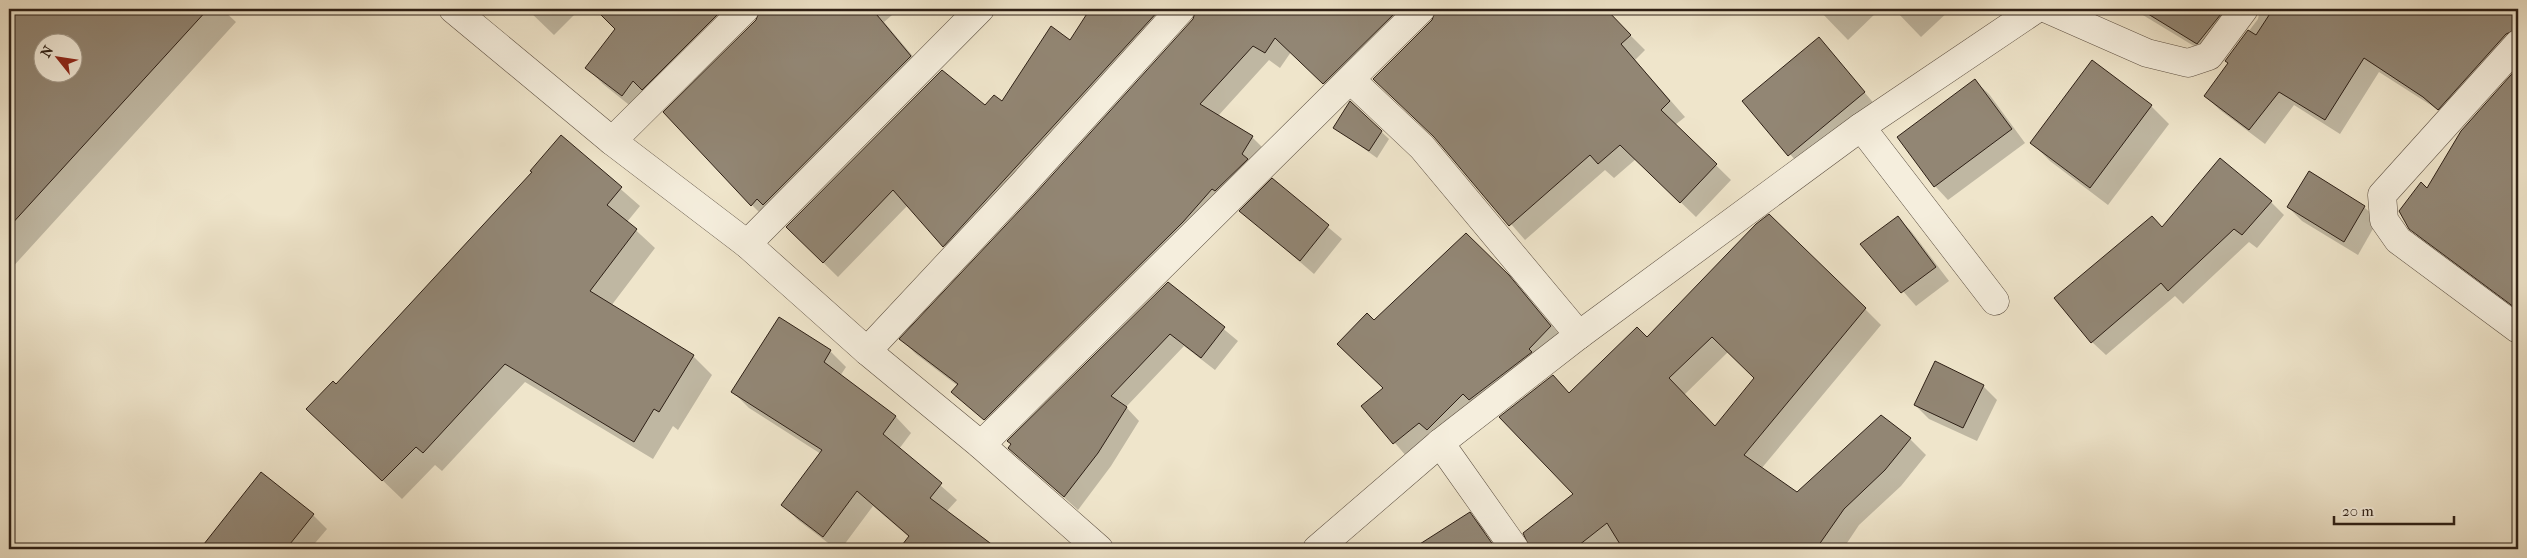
<svg xmlns="http://www.w3.org/2000/svg" width="2527" height="558" viewBox="0 0 2527 558" font-family="'IM FELL French Canon',serif">
	<rect width="100%" height="100%" fill="#efe5cb"/>
	<filter id="stains"><feTurbulence type="fractalNoise" baseFrequency=".004" numOctaves="4"/><feColorMatrix values="0 0 0 0 .2 0 0 0 0 .09 0 0 0 0 .02 0 0 0 .5 -.17"/></filter>
	<radialGradient id="worn" r=".72"><stop offset=".6" stop-color="#630" stop-opacity="0"/><stop offset="1" stop-color="#630" stop-opacity=".3"/></radialGradient>
	<!-- shadow -->
	<g fill="#0003" fill-rule="evenodd">
		<path d="M9,9H222L236,22L9,271ZM42,42H72V72H42Z"/>
		<polygon points="527,9 580,9 554,35"/>
		<polygon points="597,9 899,9 884,22 927,73 768,221 752,205 757,21 761,10 758,10 638,112 603,84 587,68 617,29"/>
		<polygon points="1092,9 1192,9 959,261 908,205 838,277 787,227 986,107 1002,103 1071,42"/>
		<polygon points="1197,9 1433,9 1339,98 1291,52 1280,68 1269,60 1218,116 1252,137 1267,152 1000,434 953,392 958,386 916,354 901,339 1036,195 1194,20"/>
		<polygon points="1437,9 1604,9 1645,50 1635,60 1685,117 1675,125 1731,180 1696,217 1636,159 1614,178 1605,170 1525,240 1438,140 1374,79 1437,14"/>
		<polygon points="1818,9 1880,9 1848,40"/>
		<polygon points="1894,9 1951,9 1921,37"/>
		<polygon points="2133,9 2254,9 2212,57"/>
		<polygon points="2260,9 2411,9 2423,16 2428,9 2518,9 2518,51 2440,111 2379,72 2340,134 2294,105 2265,144 2220,110 2205,96 2229,63 2227,60 2258,19"/>
		<polygon points="1819,39 1877,107 1803,169 1744,101"/>
		<polygon points="2093,62 2151,106 2169,124 2108,205 2050,161 2032,143"/>
		<polygon points="2518,69 2518,312 2426,244 2410,228 2400,211 2428,189 2462,131"/>
		<polygon points="1975,81 1989,94 2025,143 1948,200 1935,186"/>
		<polygon points="1351,103 1389,139 1377,158 1334,127"/>
		<polygon points="561,137 640,206 627,222 655,248 611,306 693,356 712,375 678,430 673,426 653,459 525,382 442,471 435,465 402,499 327,427 336,386 534,172"/>
		<polygon points="1272,180 1342,239 1314,274 1241,211"/>
		<polygon points="2271,202 2284,215 2257,248 2249,242 2183,304 2175,296 2106,355 2092,342 2163,229"/>
		<polygon points="2288,207 2364,207 2378,220 2358,255 2302,221"/>
		<polygon points="1897,217 1911,231 1949,281 1916,306 1862,244"/>
		<polygon points="1466,235 1522,290 1564,340 1407,457 1363,406 1385,388 1374,322"/>
		<polygon points="1168,283 1238,341 1215,370 1184,346 1126,407 1139,421 1111,466 1078,510 1009,448"/>
		<path d="M1865,309L1881,325L1761,469L1797,494L1881,417L1910,439L1926,455L1901,486L1859,525L1843,549H1542L1527,531L1574,494L1569,394L1647,338ZM1728,352L1755,378L1716,427L1684,395Z"/>
		<polygon points="780,319 830,351 846,367 840,376 896,417 911,433 899,449 957,500 946,512 996,549 900,549 909,537 873,506 841,549 836,549 798,520 783,505 821,454 749,408 733,392"/>
		<polygon points="1983,386 1997,400 1977,441 1929,419 1915,405"/>
		<polygon points="1470,514 1487,531 1500,549 1485,532 1482,532 1495,549 1414,549"/>
		<polygon points="313,515 327,529 310,549 203,548"/>
	</g>
	<!-- building -->
	<g fill="#928674" stroke="#2e2016" fill-rule="evenodd">
		<path d="M9,9H208L9,227ZM42,42H72V72H42Z"/>
		<polygon points="595,9 723,9 642,90 633,81 622,96 585,68 615,29"/>
		<polygon points="760,9 872,9 911,56 763,205 757,199 751,206 663,112 756,20"/>
		<polygon points="1090,9 1160,9 943,247 893,190 823,263 786,227 942,70 985,105 994,95 1002,101 1051,26 1070,40"/>
		<polygon points="1196,9 1399,9 1323,84 1275,38 1265,53 1253,46 1200,104 1253,136 1242,154 1248,159 1215,191 1212,189 1183,222 984,420 951,392 958,384 899,339 1035,194 1193,19"/>
		<polygon points="1436,9 1606,9 1631,35 1621,44 1670,101 1661,110 1717,164 1680,203 1620,145 1598,164 1590,155 1509,226 1434,137 1373,79 1432,20"/>
		<polygon points="2140,9 2213,9 2221,14 2197,44"/>
		<polygon points="2273,9 2518,9 2518,29 2506,34 2438,110 2423,97 2364,58 2325,120 2279,92 2249,130 2204,96 2228,63 2225,61 2248,30 2256,35"/>
		<polygon points="1819,37 1865,92 1788,156 1742,101"/>
		<polygon points="2092,60 2152,105 2090,188 2030,143"/>
		<polygon points="2518,67 2518,310 2409,229 2399,211 2421,182 2427,188 2461,131"/>
		<polygon points="1975,79 2012,129 1934,187 1897,137"/>
		<polygon points="1350,101 1382,131 1369,151 1333,128"/>
		<polygon points="561,135 622,187 607,205 637,229 590,291 694,355 659,412 654,409 634,442 505,364 423,453 416,447 382,481 306,409 333,381 336,384 532,172 530,171"/>
		<polygon points="2220,158 2272,201 2242,235 2234,229 2168,291 2161,283 2091,343 2054,298 2152,216 2162,227"/>
		<polygon points="2309,171 2365,206 2344,242 2287,207"/>
		<polygon points="1272,178 1329,225 1300,261 1239,211"/>
		<path d="M1769,214L1866,308L1744,455L1797,492L1881,415L1911,438L1885,470L1844,509L1816,549H1623L1607,523L1574,549H1530L1523,533L1573,494L1499,417L1553,375L1569,393L1637,327L1647,337L1756,224ZM1712,337L1754,378L1715,426L1669,378Z"/>
		<polygon points="1898,216 1936,267 1901,293 1860,244"/>
		<polygon points="1466,233 1509,275 1551,326 1529,349 1532,352 1469,400 1463,394 1427,430 1419,423 1393,444 1361,406 1383,388 1337,344 1367,313 1374,320"/>
		<polygon points="1168,282 1225,327 1201,358 1170,334 1111,396 1127,407 1098,453 1064,497 1008,448 1011,444 1007,441"/>
		<polygon points="779,317 831,350 824,362 896,416 883,434 942,483 930,498 998,549 899,549 909,536 857,491 823,537 781,505 822,450 731,392"/>
		<polygon points="1935,361 1984,385 1963,428 1914,405"/>
		<polygon points="261,472 314,514 286,549 200,549"/>
		<polygon points="1470,512 1496,549 1412,549"/>
	</g>
	<g fill="none" stroke-linecap="round" stroke-linejoin="round">
		<!-- minor casing -->
		<g stroke="#5e5143" stroke-width="29">
			<g id="minor">
				<polyline points="453,9 612,141 747,244 867,351 981,445 1099,549"/>
				<polyline points="2047,9 2147,53 2188,63 2209,56 2244,9"/>
				<polyline points="2518,44 2382,195 2384,220 2398,240 2518,329"/>
				<polyline points="1351,80 1422,147 1579,335"/>
				<polyline points="1861,127 1995,301"/>
				<polyline points="612,141 745,9"/>
				<polyline points="747,244 980,9"/>
				<polyline points="867,351 1023,184 1181,9"/>
				<polyline points="1440,443 1515,549"/>
				<polyline points="981,445 1421,9"/>
				<polyline points="1317,549 1440,443 1579,335 1861,127 2036,9"/>
			</g>
		</g>
		<!-- minor -->
		<use href="#minor" stroke="#f5eedd" stroke-width="28"/>
	</g>
	<!-- margin -->
	<rect width="2527" height="558" fill="none" stroke="#efe5cb" stroke-width="30"/>
	<rect x="10" y="10" width="2507" height="538" fill="none" stroke="#2e2016" stroke-width="2.5"/>
	<rect x="15" y="15" width="2497" height="528" fill="none" stroke="#2e2016"/>
	<!-- north arrow -->
	<g transform="translate(58 58) rotate(300)"><circle r="24" fill="#f5eedd" stroke="#a59c8d"/>
	<path d="M0-4L9 19L0 12L-9 19Z" fill="#8f2418"/>
	<text y="-8" font-size="14" font-weight="bold" text-anchor="middle" fill="#2e2016">N</text>
	</g>
	<!-- scale -->
	<path d="M2334 516v8h120v-8" fill="none" stroke="#2e2016" stroke-width="2.5"/>
	<text x="2342" y="516" font-size="15" fill="#2e2016" stroke="#f5eedd" stroke-width="4" paint-order="stroke">20 m</text>
	<rect width="100%" height="100%" filter="url(#stains)"/>
	<rect width="100%" height="100%" fill="url(#worn)"/>
</svg>
